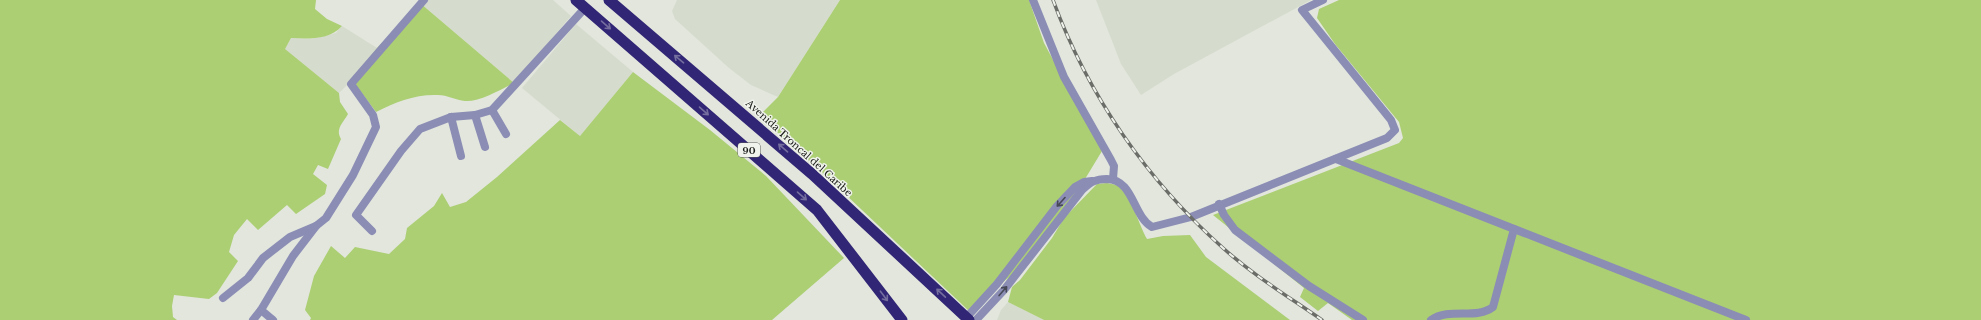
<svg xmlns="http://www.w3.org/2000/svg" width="1981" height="320" viewBox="0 0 1981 320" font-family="'Libre Baskerville',serif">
	<rect width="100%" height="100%" fill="#e2e6dd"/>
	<!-- built -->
	<g fill="#d6dccd">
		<polygon points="422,0 553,0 571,16 514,83 420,3"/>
		<polygon points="677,0 840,0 778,97 751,85 729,68 675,19 672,11"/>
		<polygon points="1096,0 1311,0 1174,74 1141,95 1121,64"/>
		<polygon points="576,24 633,72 580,136 522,88"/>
		<polygon points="342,26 377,48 354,78 339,93 284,49 291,38 311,39 336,33"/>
		<polygon points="1008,302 1044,320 997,320 1001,310"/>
	</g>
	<!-- green -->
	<g fill="#accf74">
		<path d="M0,0H316L315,9L327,19L342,26C330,40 308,39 291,38L285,49L339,93L340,102L348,114C343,123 335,129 341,139L328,169L318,165L313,174L327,185L325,194L296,214L287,205L258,230L247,219L234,235L229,252L238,261L217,293L209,299L174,295L172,306L173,317L177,320H0Z"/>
		<polygon points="840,0 1029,0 1044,43 1102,151 1082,184 1012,275 968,310 827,177 759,116 778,97"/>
		<polygon points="1339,0 1981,0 1981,320 1352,320 1328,303 1318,311 1300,297 1304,288 1213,215 1399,143 1403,138 1399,122 1335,44 1317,18 1319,9"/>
		<path d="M420,3L514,83C501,89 480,102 465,101C456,100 447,95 438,95C416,94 395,102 376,112L352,80L377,48L406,19Z"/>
		<polygon points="633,72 710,130 766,176 844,258 772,320 310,320 311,318 305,310 314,276 331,246 345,258 355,247 389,254 405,239 407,228 434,206 442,193 450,207 466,202 497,177 560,120 580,136"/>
		<path d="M1107,183C1110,184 1114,184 1116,185C1130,192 1139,225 1147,239L1163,236L1190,235L1206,257L1290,320H1044L1008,302L1012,287L1020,280L1052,238L1064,218L1097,184Z"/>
	</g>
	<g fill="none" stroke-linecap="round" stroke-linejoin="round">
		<!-- minor -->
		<g stroke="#8b8db4" stroke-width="8">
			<polyline points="1033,0 1064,77 1111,160 1114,166 1113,179"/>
			<polyline points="492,110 506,134"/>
			<polyline points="475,115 485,147"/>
			<polyline points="451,117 475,115 492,110 585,8"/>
			<polyline points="1336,159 1746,320"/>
			<polyline points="1219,204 1224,215 1235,230 1309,286 1363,320"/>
			<polyline points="372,231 356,215 401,151 420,129 451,117 461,156"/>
			<polyline points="223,298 248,278 263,258 290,237 316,226 326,218 353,175 376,127 373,115 351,84 424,0"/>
			<polyline points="261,310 273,320"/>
			<polyline points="966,318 997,284 1057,206 1075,187 1084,182 1092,181"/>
			<polyline points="253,320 261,310 293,256 316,226"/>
			<path d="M976,320L1004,290L1082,190C1091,182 1095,179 1107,179C1134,180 1132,215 1152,227L1191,217L1387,138L1395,130L1391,120L1302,10L1323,0"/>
			<path d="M1431,320C1450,307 1476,320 1493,307L1514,229"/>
		</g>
		<!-- highway -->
		<g stroke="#312675" stroke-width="11">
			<polyline points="576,0 817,210 902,320"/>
			<polyline points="609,0 812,174 969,320"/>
		</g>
		<!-- rail casing -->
		<g stroke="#6b6d68" stroke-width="3.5">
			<path id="rail" d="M1053,0C1088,96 1148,181 1223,248C1253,275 1289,297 1322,320"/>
		</g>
		<!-- rail -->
		<use href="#rail" stroke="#eff3eb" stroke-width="2" stroke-dasharray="6" stroke-linecap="butt"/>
	</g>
	<!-- one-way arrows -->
	<defs><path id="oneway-shaft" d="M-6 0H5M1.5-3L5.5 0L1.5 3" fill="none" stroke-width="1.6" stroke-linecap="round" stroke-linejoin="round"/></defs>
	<g stroke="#746e9e">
		<use href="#oneway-shaft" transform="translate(606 25) rotate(41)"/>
		<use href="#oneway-shaft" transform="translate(679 59) rotate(-140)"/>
		<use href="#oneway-shaft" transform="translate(704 111) rotate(41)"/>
		<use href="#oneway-shaft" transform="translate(783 148) rotate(-139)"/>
		<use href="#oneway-shaft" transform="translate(802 196) rotate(41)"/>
		<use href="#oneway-shaft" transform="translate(941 293) rotate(-137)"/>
		<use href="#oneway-shaft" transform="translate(884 296) rotate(53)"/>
	</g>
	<g stroke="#474957">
		<use href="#oneway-shaft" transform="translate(1061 202) rotate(132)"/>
		<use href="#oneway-shaft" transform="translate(1003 291) rotate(-49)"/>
	</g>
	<g text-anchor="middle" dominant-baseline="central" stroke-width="3" stroke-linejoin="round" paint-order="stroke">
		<!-- shield labels -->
		<rect fill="#eff3eb" stroke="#5a5c58" stroke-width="1" x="738" y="143" width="22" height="14" rx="3"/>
		<g font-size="9" font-weight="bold" fill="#1a1c19">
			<text x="749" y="150">90</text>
		</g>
		<!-- street labels -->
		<g font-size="10" fill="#1a1c19" stroke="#eff3eb">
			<text transform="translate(799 148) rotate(42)">Avenida Troncal del Caribe</text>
		</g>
	</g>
</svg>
